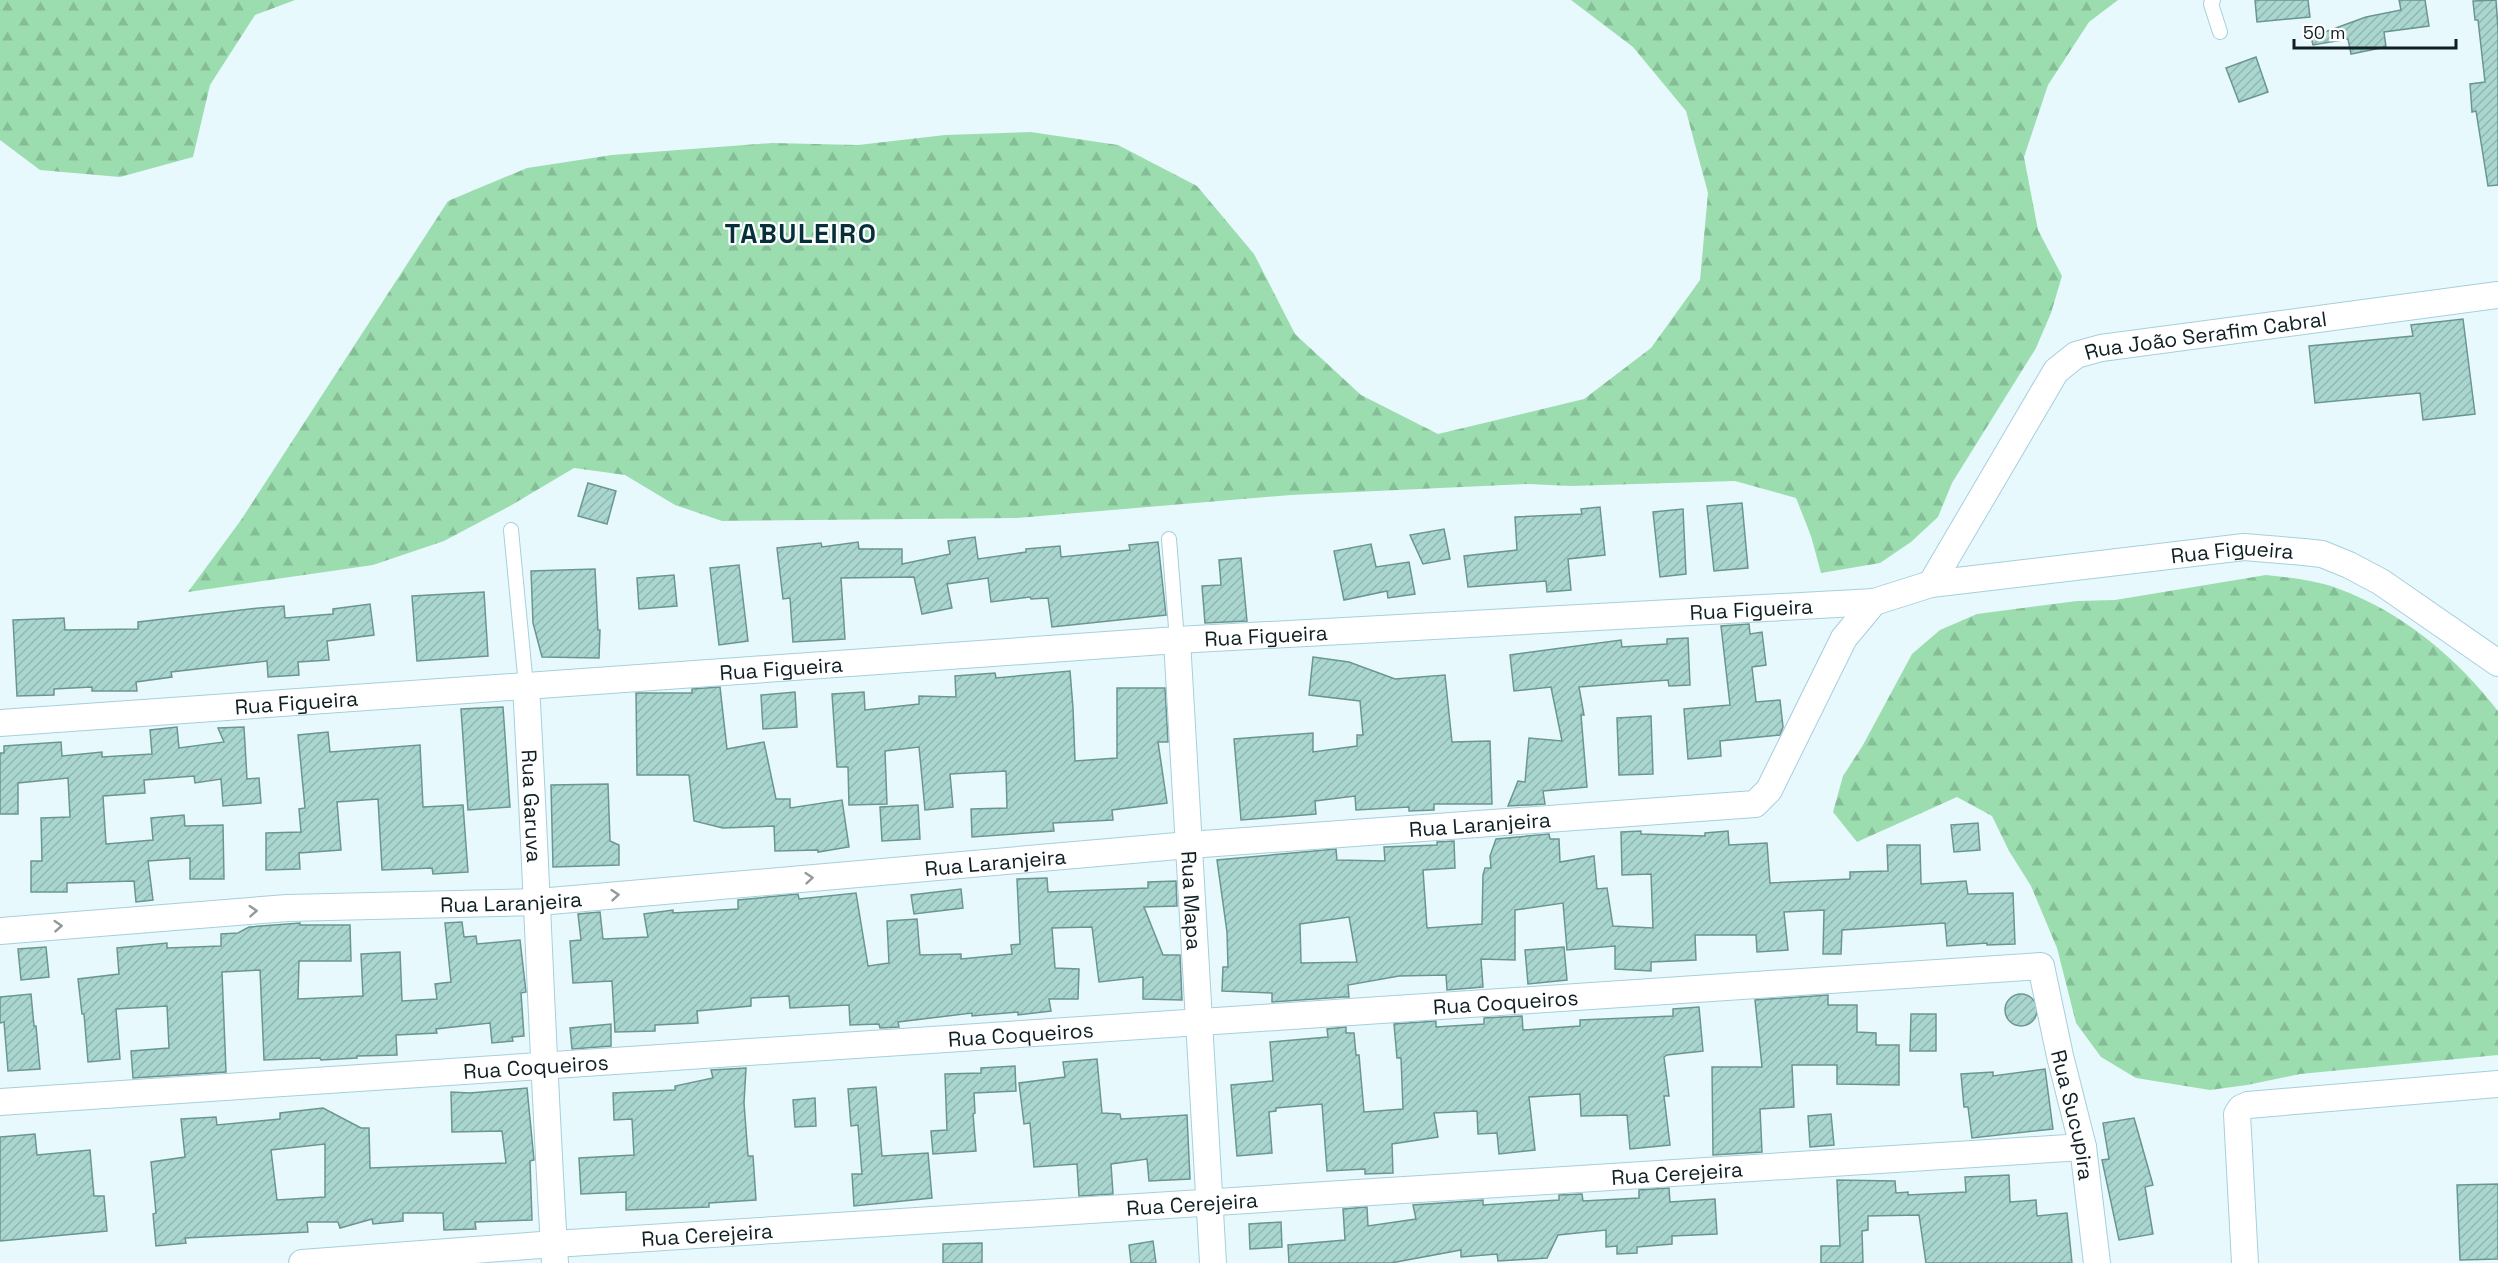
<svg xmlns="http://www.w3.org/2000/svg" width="2498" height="1263" viewBox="0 0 2498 1263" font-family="'Space Grotesk',sans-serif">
	<defs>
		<pattern id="forest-firs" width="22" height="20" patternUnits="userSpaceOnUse" patternTransform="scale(1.5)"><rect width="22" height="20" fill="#9cddaf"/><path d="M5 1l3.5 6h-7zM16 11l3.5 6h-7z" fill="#85bd96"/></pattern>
		<pattern id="building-hatch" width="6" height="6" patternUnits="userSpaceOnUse" patternTransform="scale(1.5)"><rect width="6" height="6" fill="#aad6d0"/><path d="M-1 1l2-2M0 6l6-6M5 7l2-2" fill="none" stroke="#91b7b2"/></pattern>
	</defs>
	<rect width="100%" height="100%" fill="#e8f9fe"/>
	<!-- forest -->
	<g fill="url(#forest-firs)">
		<polygon points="0,0 295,0 255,15 210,85 193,157 120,177 40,170 0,140"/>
		<polygon points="1571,0 2118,0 2089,22 2048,85 2024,157 2038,230 2062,276 2051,313 2036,348 1952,483 1938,517 1911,542 1880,563 1821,573 1811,536 1796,498 1735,481 1571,486 1527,484 1291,495 1017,518 722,521 675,505 625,475 574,468 510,506 444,541 373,565 188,592 241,520 448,201 527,168 612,155 772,143 858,145 945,135 1031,132 1118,145 1197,186 1254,254 1295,334 1361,395 1438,434 1584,399 1651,348 1700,280 1708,193 1686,111 1633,47"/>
		<path d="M2266,575C2291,578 2315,580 2339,589C2402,612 2457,658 2498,711V1055L2300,1074L2247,1085L2210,1090L2136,1078L2101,1057L2076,1023L2057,948L2031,886L2009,851L1992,816L1957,797L1857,842L1833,812L1843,776L1863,745L1912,654L1940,630L1977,614L2077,601L2115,600Z"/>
	</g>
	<!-- building -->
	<g fill="url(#building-hatch)" stroke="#6b9690" stroke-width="1.5" fill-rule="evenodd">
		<polygon points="2255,0 2308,0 2310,17 2257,22"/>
		<polygon points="2399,0 2425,0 2429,26 2384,32 2386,47 2351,54 2348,39 2313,45 2311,37 2366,17 2401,10"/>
		<polygon points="2496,0 2498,29 2498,185 2488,186 2476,111 2472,112 2470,84 2485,82 2478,20 2475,20 2473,1"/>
		<polygon points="2256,57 2268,92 2239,102 2226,68"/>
		<polygon points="2463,319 2475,414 2423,420 2420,393 2315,403 2309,346 2413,336 2411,325"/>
		<polygon points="588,483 616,491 607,524 578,516"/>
		<polygon points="1742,503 1748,568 1714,571 1707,506"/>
		<polygon points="1600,507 1605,555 1568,559 1571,590 1547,592 1546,581 1468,587 1464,556 1517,550 1515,517 1582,514 1581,509"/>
		<polygon points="1683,509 1686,574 1660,577 1653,512"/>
		<polygon points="1444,529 1450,559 1423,564 1410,535"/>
		<polygon points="975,537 978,559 1026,552 1026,549 1060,546 1061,557 1130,550 1129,545 1158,542 1166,615 1052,627 1048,598 1031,599 1030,597 991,602 988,578 947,584 952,608 922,614 914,577 841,578 845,639 793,642 790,598 783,599 777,548 821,543 822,547 858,542 859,549 902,549 902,564 950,554 948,541"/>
		<polygon points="1371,544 1376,567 1409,562 1415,594 1388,598 1387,591 1344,600 1334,551"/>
		<polygon points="1241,558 1247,621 1205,623 1202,586 1221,585 1219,560"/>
		<polygon points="739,565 748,641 719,645 710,568"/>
		<polygon points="595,569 598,630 600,630 599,658 542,657 533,623 531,571"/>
		<polygon points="674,575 677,606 639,609 637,578"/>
		<polygon points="484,592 488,656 417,661 412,596"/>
		<polygon points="370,604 374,635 327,641 329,660 298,662 299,675 268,677 267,661 171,672 172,677 136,682 137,691 92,691 92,687 54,689 54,695 17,696 13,620 64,618 65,630 138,629 138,622 259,608 284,606 285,618 333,614 333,609"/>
		<polygon points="1749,624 1750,634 1762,632 1766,665 1752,667 1756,702 1780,700 1783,727 1780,735 1720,741 1721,756 1688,759 1684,709 1730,705 1721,626"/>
		<polygon points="1688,638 1690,685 1669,686 1668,680 1579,687 1584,715 1581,715 1587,787 1543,791 1545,804 1508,806 1518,781 1525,782 1529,738 1562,741 1551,687 1514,691 1510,655 1621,640 1622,647 1667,644 1667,639"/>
		<polygon points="1313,657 1349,662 1395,679 1445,675 1452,742 1490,741 1492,804 1434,804 1434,810 1409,811 1409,807 1356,810 1355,796 1315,801 1316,814 1241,820 1234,739 1313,733 1313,752 1357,746 1357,735 1363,735 1360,701 1309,695"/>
		<polygon points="1070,671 1073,708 1075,761 1117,758 1117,688 1165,688 1168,742 1158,742 1167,803 1112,810 1113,820 1053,823 1054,831 972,837 971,809 1007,808 1006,771 950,774 953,807 925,810 919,747 885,751 887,804 849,805 848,767 837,767 832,694 864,692 865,710 919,704 919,696 956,697 955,676 995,673 996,678"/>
		<polygon points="720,687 727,749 764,742 776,799 790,799 790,808 842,800 849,847 818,852 818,850 775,851 774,826 723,828 694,821 689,775 637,775 636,693 692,693 692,689"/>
		<polygon points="795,692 797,727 763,729 761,695"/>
		<polygon points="503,707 510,807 468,810 461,709"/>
		<polygon points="1651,716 1653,774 1619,775 1617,718"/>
		<polygon points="177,727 179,748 224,742 218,728 244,727 247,779 259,778 261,803 223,806 221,779 195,783 194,776 144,780 145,793 103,796 106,844 153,840 151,818 184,815 185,826 223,825 224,879 190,879 190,858 148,861 153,900 136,902 134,881 67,883 67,892 31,892 31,861 42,861 41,818 70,817 68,778 18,783 18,814 0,814 0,753 4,753 4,746 61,742 62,756 102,752 102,757 152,754 150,730"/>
		<polygon points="328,732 330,752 420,745 423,807 463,805 468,872 433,874 432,868 382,870 378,799 337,802 341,850 299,853 300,869 266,870 266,833 301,832 299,809 305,808 298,735"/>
		<polygon points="608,784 610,841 619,845 619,865 553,867 551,785"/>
		<polygon points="918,805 920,839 882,841 880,807"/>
		<polygon points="1978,823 1980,850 1954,852 1951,825"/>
		<path d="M1641,831V834L1705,836V833L1728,831L1729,845L1767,843L1770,883L1850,879V872L1888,871L1887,845H1920L1921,884L1966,881L1968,894L2013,893L2015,944L1987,945V943L1947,946L1945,923L1842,930L1841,954H1823L1824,910L1784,912L1788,950L1757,952L1756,935H1695L1696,960L1651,962V971L1615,969V946L1567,950L1563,903L1515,910V960L1481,959L1483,987L1447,990L1446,975L1399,976L1348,985L1349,997H1343L1272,1002V993L1222,991L1223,967H1228L1227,932L1217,860L1336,849L1337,860L1385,861L1384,847L1437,845V842L1454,841L1455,868L1423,870L1427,928L1482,924L1483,875L1485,868H1491L1490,856L1496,839L1549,834L1550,839H1559L1560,862L1594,856L1597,889L1607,888L1613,926L1653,928L1651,874L1622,875L1621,832ZM1349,917L1357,962L1301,963L1300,924Z"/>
		<polygon points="1047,878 1048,892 1148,888 1148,882 1176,881 1177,906 1144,907 1163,955 1180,955 1182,1000 1143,999 1143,977 1099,982 1092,927 1052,928 1055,968 1079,969 1078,999 1049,999 1051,1011 1018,1015 1018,1012 972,1016 972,1013 898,1022 899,1027 880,1028 879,1024 850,1025 849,1005 790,1008 789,996 751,998 751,1006 697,1011 698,1023 655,1025 655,1031 615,1032 612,981 573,983 570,941 581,940 578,914 600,912 603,939 648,937 644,914 673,910 673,913 738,909 738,900 798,894 799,899 856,893 868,966 889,963 887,921 917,919 920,955 961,954 961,959 1012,954 1011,945 1020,944 1017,879"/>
		<polygon points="961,889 963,908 914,914 911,895"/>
		<polygon points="462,922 464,937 476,936 477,944 520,940 526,992 521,993 524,1036 512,1037 513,1041 492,1043 490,1023 436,1029 437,1033 396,1035 397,1055 357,1056 357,1058 321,1060 320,1058 264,1060 260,970 222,972 226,1072 133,1078 131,1051 169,1048 167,1006 116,1009 120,1059 88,1062 84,1014 82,1014 78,979 119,974 117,948 167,943 167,948 221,946 221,934 238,933 249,927 300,923 300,925 350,925 351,961 299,961 298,999 363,996 361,954 400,952 402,1001 437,999 435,984 451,982 445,923"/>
		<polygon points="46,947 49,977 21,980 18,949"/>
		<polygon points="1564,947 1567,980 1528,984 1525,950"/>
		<circle cx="2021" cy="1010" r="16"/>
		<polygon points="31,994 34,1026 36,1026 40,1069 8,1071 4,1022 0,1023 0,997"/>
		<polygon points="1828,995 1828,1005 1857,1005 1857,1032 1876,1033 1876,1045 1899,1045 1899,1085 1837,1084 1837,1065 1792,1065 1794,1107 1760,1109 1762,1152 1713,1155 1712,1067 1762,1067 1755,1000"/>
		<polygon points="1699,1007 1703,1051 1667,1055 1664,1057 1669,1096 1664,1096 1670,1145 1630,1149 1627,1115 1581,1116 1580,1094 1529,1097 1535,1150 1499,1154 1497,1133 1478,1134 1477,1111 1434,1113 1438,1137 1392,1144 1393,1173 1365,1174 1365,1169 1327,1171 1322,1104 1276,1108 1276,1111 1269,1112 1272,1153 1237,1156 1231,1085 1273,1081 1270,1042 1328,1037 1327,1029 1346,1027 1346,1033 1354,1033 1356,1055 1359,1055 1364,1112 1403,1109 1401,1058 1397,1058 1394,1024 1436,1021 1436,1027 1484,1024 1484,1018 1522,1016 1523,1030 1580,1026 1580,1020 1673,1016 1673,1009"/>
		<polygon points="1911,1014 1936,1014 1936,1051 1910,1051"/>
		<polygon points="611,1024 611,1046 572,1049 570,1028"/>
		<polygon points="1097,1059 1102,1113 1120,1114 1121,1119 1187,1115 1190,1179 1149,1181 1147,1159 1111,1164 1113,1194 1079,1196 1077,1164 1034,1167 1030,1123 1024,1124 1019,1083 1065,1077 1063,1062"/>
		<polygon points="1015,1066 1016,1091 974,1093 975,1113 973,1114 976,1151 933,1154 931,1131 947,1130 945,1074 981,1073 981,1068"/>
		<polygon points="746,1068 744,1103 748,1156 753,1156 756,1200 709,1203 709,1207 626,1210 626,1192 581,1194 579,1158 634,1155 632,1119 614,1120 613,1093 675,1090 675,1086 713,1078 711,1070"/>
		<polygon points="2045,1069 2053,1129 1972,1138 1968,1107 1964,1107 1961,1074 1993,1072 1993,1076"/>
		<polygon points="876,1087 882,1156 928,1153 932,1198 854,1206 852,1174 862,1174 858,1125 851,1126 848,1089"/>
		<path d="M527,1088L534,1160L530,1161L532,1220L475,1222L476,1229L444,1230L443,1213H403V1221L373,1224L372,1219L340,1228L338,1222H307L308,1232L185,1238L186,1243L156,1246L153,1214L156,1213L151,1162L185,1157L181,1119L216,1117L217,1125L280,1119V1113L323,1108L361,1128H369L370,1168L506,1163L502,1131L452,1132L451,1092L470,1093ZM325,1144V1197L277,1200L271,1150Z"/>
		<polygon points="815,1098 816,1126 795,1127 793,1100"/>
		<polygon points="1831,1114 1834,1145 1810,1147 1808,1116"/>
		<polygon points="2134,1118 2153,1185 2145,1187 2153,1234 2119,1240 2102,1160 2109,1159 2103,1123"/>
		<polygon points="35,1134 37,1155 90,1150 94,1196 104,1196 107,1231 0,1241 0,1137"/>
		<polygon points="2009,1175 2010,1202 2036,1200 2037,1216 2067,1213 2072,1263 1926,1263 1919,1215 1868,1216 1868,1230 1862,1231 1863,1263 1821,1263 1821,1246 1840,1246 1837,1180 1895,1181 1896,1193 1908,1192 1908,1195 1966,1192 1965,1177"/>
		<polygon points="2498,1184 2498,1259 2460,1260 2457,1185"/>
		<polygon points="1669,1188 1670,1202 1715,1199 1717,1234 1672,1236 1672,1244 1637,1247 1637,1253 1617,1254 1617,1246 1606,1247 1606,1230 1558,1235 1547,1258 1498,1261 1497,1254 1461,1257 1461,1250 1391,1263 1289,1263 1288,1245 1345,1240 1343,1209 1367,1207 1368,1226 1416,1219 1413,1205 1483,1200 1483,1205 1559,1200 1559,1195 1582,1194 1583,1201 1639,1198 1639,1190"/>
		<polygon points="1281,1222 1282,1247 1250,1249 1249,1224"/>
		<polygon points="1153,1241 1156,1263 1131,1263 1129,1245"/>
		<polygon points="982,1243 982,1263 943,1263 943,1244"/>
	</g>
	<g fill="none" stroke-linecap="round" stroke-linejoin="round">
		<!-- service casing -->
		<g stroke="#a6cfdc" stroke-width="16">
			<g id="service">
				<polyline points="2213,0 2211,4 2220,32"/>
				<polyline points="511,530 526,686"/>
				<polyline points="1169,539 1177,640"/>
			</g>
		</g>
		<!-- minor casing -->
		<g stroke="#a6cfdc" stroke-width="28">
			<g id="minor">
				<path id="s1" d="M1931,584L2056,371L2076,355L2101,348L2498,295"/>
				<path id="s2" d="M1177,640L1213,1263"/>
				<path id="s3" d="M526,686C537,879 543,1071 555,1263"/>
				<path id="s4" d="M0,723L1177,640L1874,602L1931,584L2244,547L2304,552L2322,554L2349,565L2381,582L2498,663"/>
				<path id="s5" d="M0,931L287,908L539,902L1189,845L1755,804L1769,790L1844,638L1874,602"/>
				<path id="s6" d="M0,1102L2041,966L2060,1056L2083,1147L2097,1263"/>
				<path id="s7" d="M302,1263L554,1244L2083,1147"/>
				<polyline points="2245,1263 2237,1114 2241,1108 2248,1105 2498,1084"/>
			</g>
		</g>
		<!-- service -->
		<use href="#service" stroke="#fff" stroke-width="14"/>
		<!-- minor -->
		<use href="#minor" stroke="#fff" stroke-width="26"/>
	</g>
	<!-- one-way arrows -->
	<defs><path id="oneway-chevron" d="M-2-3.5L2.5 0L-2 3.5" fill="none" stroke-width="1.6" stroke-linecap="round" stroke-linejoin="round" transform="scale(1.5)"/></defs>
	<g stroke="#939a9c">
		<use href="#oneway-chevron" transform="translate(809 878) rotate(-5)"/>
		<use href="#oneway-chevron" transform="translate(615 895) rotate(-5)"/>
		<use href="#oneway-chevron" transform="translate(253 911) rotate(-4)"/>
		<use href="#oneway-chevron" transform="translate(58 926) rotate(-4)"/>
	</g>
	<g text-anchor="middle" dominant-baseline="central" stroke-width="4.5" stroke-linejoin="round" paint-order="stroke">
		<!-- street labels -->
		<g font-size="21" fill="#0f1f24" stroke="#fff">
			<text stroke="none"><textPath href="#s1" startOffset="404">Rua João Serafim Cabral</textPath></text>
			<text stroke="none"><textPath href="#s4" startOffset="2241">Rua Figueira</textPath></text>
			<text stroke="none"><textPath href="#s4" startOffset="1755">Rua Figueira</textPath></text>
			<text stroke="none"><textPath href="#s4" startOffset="1269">Rua Figueira</textPath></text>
			<text stroke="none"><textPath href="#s4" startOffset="783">Rua Figueira</textPath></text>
			<text stroke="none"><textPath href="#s4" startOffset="297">Rua Figueira</textPath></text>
			<text stroke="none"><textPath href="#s3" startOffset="120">Rua Garuva</textPath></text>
			<text stroke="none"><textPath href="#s5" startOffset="1484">Rua Laranjeira</textPath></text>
			<text stroke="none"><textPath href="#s5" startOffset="998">Rua Laranjeira</textPath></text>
			<text stroke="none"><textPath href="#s5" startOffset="512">Rua Laranjeira</textPath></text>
			<text stroke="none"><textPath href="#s2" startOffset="261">Rua Mapa</textPath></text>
			<text stroke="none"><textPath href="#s6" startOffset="1509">Rua Coqueiros</textPath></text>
			<text stroke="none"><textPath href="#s6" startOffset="1023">Rua Coqueiros</textPath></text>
			<text stroke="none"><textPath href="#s6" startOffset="537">Rua Coqueiros</textPath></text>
			<text stroke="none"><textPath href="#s6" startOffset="2198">Rua Sucupira</textPath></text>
			<text stroke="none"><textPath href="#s7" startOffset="1378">Rua Cerejeira</textPath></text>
			<text stroke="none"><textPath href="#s7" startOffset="892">Rua Cerejeira</textPath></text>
			<text stroke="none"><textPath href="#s7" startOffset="406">Rua Cerejeira</textPath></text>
		</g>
		<!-- district labels -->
		<g font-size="27" font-weight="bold" letter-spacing="1.5" fill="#062f39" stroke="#fff">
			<text x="801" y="233">TABULEIRO</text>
		</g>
	</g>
	<!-- scale -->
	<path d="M2294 39v9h162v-9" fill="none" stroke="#0f1f24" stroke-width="3"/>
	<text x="2303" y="39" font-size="18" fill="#0f1f24" stroke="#ffffff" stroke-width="4.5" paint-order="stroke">50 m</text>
</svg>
